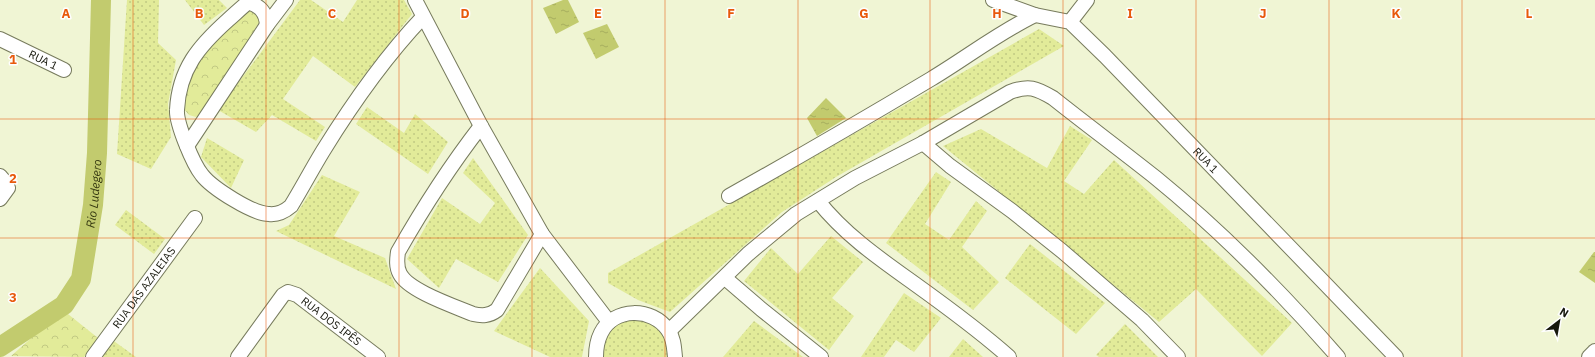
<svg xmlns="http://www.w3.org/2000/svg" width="1595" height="357" viewBox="0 0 1595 357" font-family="'IBM Plex Sans',sans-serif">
	<defs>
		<pattern id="grass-dots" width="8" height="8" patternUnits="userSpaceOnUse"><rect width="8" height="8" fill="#e2eb99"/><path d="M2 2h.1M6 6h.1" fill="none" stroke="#c1c983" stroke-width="1.8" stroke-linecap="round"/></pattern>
		<pattern id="park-crowns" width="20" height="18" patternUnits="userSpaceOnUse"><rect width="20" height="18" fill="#e2eb99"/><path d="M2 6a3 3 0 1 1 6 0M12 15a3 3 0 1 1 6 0" fill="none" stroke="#c1c983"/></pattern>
		<pattern id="water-ripples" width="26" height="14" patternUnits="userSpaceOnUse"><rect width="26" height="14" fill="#c2cb6e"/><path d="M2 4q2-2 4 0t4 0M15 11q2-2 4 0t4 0" fill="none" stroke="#a6ae5e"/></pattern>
	</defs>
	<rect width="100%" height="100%" fill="#f0f5d4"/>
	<!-- grass -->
	<g fill="url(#grass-dots)">
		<polygon points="127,0 159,0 158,43 176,60 168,104 171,137 151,169 117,154"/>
		<polygon points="185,0 219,0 227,8 204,25"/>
		<polygon points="300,0 311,0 343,22 357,0 404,0 412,14 355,87 313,56 283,99 325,127 316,141 272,115 256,132 218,110"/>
		<polygon points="1039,29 1064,46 836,177 782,212 670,312 638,300 608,283 608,273"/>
		<polygon points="367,107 404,133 415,114 448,142 428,174 356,124"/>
		<polygon points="1070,126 1092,140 1064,181 1084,194 1114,160 1292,323 1262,356 1196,289 1159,322 943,146 981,129 1047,168"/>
		<polygon points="207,138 244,160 231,188 201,157"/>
		<polygon points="473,158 528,235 498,282 456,259 439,288 407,259 442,198 480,224 495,203 463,173"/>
		<polygon points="936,172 951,182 925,224 949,240 976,201 987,211 962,247 999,282 973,310 886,243"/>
		<polygon points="322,175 360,192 334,236 385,258 396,289 276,231 289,225"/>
		<polygon points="126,210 165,239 154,254 115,225"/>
		<polygon points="831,236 863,262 832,298 854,316 829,350 744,281 771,248 798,274"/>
		<polygon points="1030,244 1105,303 1076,334 1005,278"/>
		<polygon points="540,268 589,321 582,357 550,357 494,331"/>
		<polygon points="904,293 941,318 914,352 896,340 884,357 861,357"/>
		<path d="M631,317L652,322L668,338L670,357H600C605,329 606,329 631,317Z"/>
		<polygon points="754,321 803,357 723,357"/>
		<polygon points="1125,324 1158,357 1099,357 1096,355"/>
		<polygon points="111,339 136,357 104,357 100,354"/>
		<polygon points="963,339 983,357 949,357"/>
	</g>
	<!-- park -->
	<g fill="url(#park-crowns)">
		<polygon points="248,10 256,14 260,21 202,114 196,117 189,115 184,109 187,91 191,77 203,53"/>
		<polygon points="63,310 98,338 84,357 11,356"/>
	</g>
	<!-- water -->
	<g fill="url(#water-ripples)">
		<polygon points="563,0 568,0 579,22 556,34 543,8"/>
		<polygon points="607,24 619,47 596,59 583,33"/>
		<polygon points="826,98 846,118 817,136 807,118"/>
		<polygon points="1594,252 1595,252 1595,283 1579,272"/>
	</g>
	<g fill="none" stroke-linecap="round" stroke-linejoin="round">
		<!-- river -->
		<path stroke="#c2cb6e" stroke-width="20" id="s1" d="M0,347L64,305L81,279L93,205L97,153L101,0"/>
		<!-- minor casing -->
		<g stroke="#777b5d" stroke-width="16">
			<g id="minor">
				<path d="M251,0C243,6 236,13 228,20C199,46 179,69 177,110C176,123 193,164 202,175C212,188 253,214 269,214C278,215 284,212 291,206C302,188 312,169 323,151C352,104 385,57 423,17"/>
				<polyline points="415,0 481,126 542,234 609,322"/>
				<path id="s2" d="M993,0L1035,15L1070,22L1105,56L1396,357"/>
				<path d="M248,2C260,6 266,12 267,25"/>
				<polyline points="1070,22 1087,0"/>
				<path id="s3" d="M0,39L64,70"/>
				<path d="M481,126C450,166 423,208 398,252C397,259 396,267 400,274C409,291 454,306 473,314C482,316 489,316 497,310L542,234"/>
				<polyline points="923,143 950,166 1012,211 1062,251 1142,320 1178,357"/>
				<polyline points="187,146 267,25 286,0"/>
				<polyline points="0,176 6,183 8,188 0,199"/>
				<path d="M729,196C797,158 864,119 931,79C966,58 998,33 1035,15"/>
				<path d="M818,201C845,235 880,259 915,284C947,307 980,331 1009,357"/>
				<polyline points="725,278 761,309 821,357"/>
				<path d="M669,331L748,254L796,214L855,178L923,143L1010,92C1029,85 1036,88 1053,98C1087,125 1122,151 1156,178C1221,231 1283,294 1338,357"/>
				<path id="s4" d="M93,357L195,218"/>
				<path id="s5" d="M238,357L283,295L288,292L297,295L378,357"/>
				<path d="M596,357C596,349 597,341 601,333C614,307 652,307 668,330C674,338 674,348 675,357"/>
				<polyline points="1589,357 1595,351"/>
			</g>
		</g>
		<!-- minor -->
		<use href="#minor" stroke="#fff" stroke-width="14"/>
	</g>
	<!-- grid -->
	<path fill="none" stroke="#e8590c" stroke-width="1" stroke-opacity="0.55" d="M133,0V357M266,0V357M399,0V357M532,0V357M665,0V357M798,0V357M930,0V357M1063,0V357M1196,0V357M1329,0V357M1462,0V357M0,119H1595M0,238H1595"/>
	<g text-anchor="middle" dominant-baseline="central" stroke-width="3" stroke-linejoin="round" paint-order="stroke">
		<!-- street labels -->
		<g font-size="11" fill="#16170c" stroke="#fefefe">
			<text stroke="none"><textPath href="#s3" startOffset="48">RUA 1</textPath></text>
			<text stroke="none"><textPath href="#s2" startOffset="274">RUA 1</textPath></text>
			<text stroke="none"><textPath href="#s4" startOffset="86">RUA DAS AZALEIAS</textPath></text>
			<text stroke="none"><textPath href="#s5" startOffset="135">RUA DOS IPÊS</textPath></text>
		</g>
		<!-- water labels -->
		<g font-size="12" font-style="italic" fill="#34370f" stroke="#fefefe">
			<text stroke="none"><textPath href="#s1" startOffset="194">Rio Ludegero</textPath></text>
		</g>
	</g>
	<g font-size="13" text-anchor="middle" font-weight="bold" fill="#e8590c" stroke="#fefefe" stroke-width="3" stroke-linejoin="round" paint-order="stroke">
		<text x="66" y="18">A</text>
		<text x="199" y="18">B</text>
		<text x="332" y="18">C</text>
		<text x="465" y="18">D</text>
		<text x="598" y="18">E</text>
		<text x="731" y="18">F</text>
		<text x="864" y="18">G</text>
		<text x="997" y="18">H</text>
		<text x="1130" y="18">I</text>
		<text x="1263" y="18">J</text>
		<text x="1396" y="18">K</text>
		<text x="1529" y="18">L</text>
		<text x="13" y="64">1</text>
		<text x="13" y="183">2</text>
		<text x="13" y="302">3</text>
	</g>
	<!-- north arrow -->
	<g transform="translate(1559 321) rotate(31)" stroke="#fefefe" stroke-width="3" paint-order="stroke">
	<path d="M0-3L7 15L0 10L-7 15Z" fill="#16170c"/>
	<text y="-6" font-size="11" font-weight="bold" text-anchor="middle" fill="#16170c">N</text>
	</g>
</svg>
